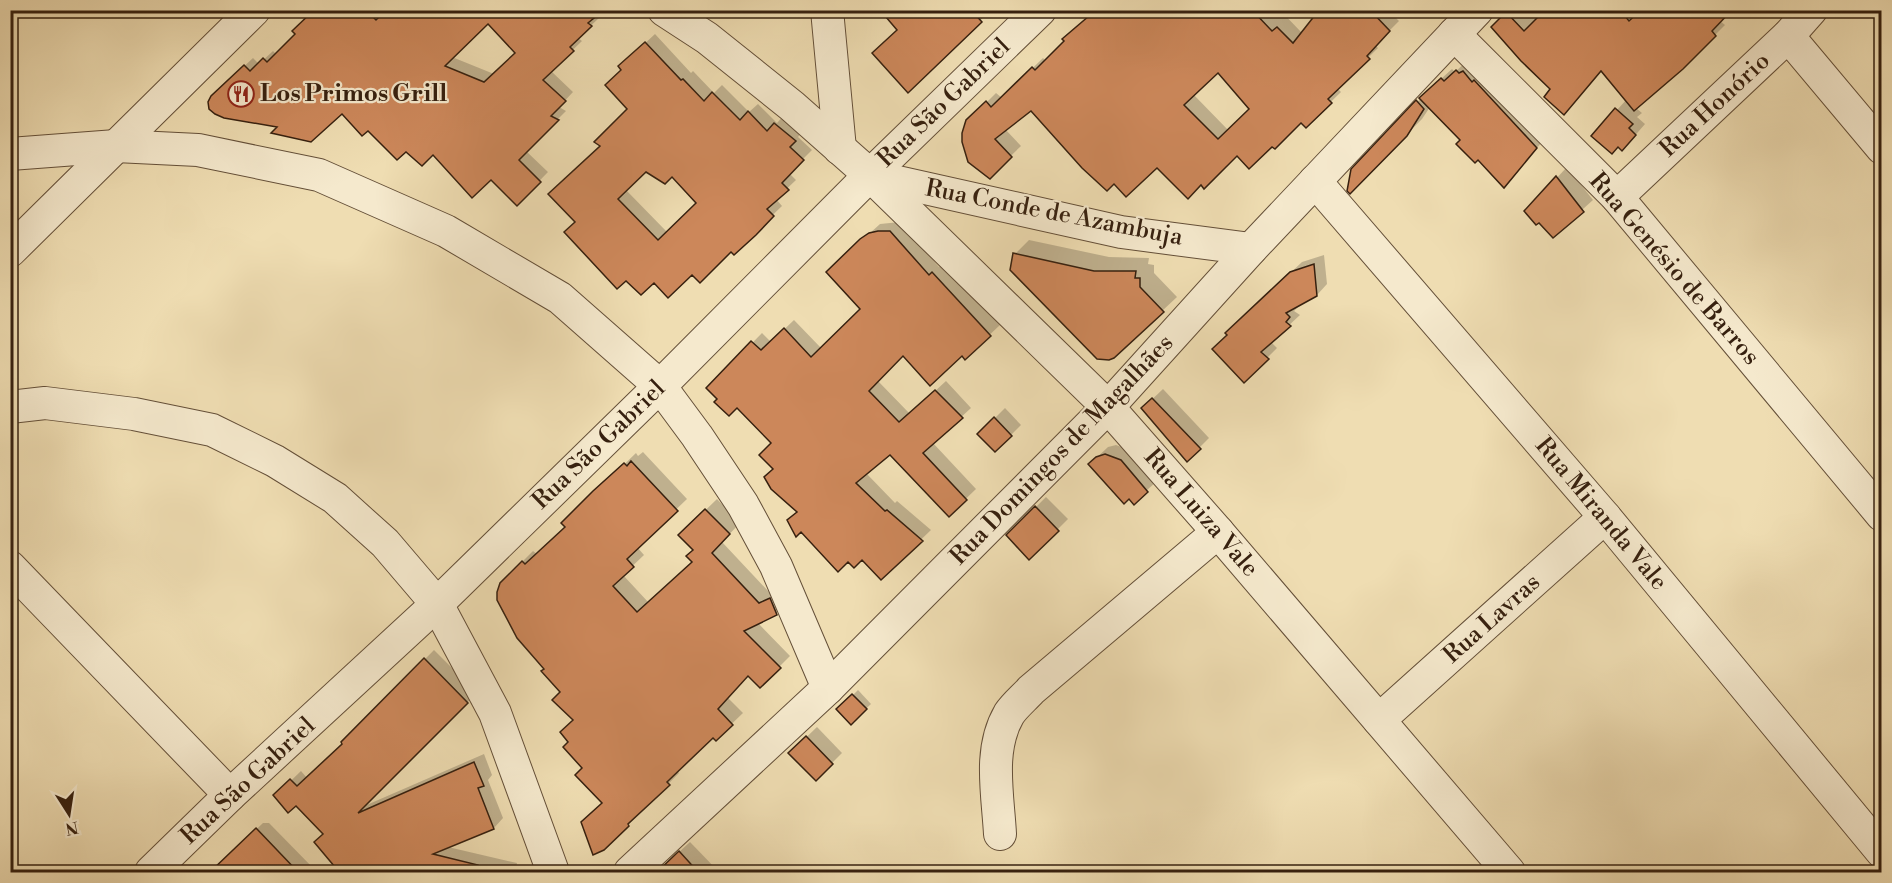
<svg xmlns="http://www.w3.org/2000/svg" width="1892" height="883" viewBox="0 0 1892 883" font-family="'Libre Bodoni',serif">
	<rect width="100%" height="100%" fill="#efddb2"/>
	<filter id="stains"><feTurbulence type="fractalNoise" baseFrequency=".00333" numOctaves="4"/><feColorMatrix values="0 0 0 0 .2 0 0 0 0 .09 0 0 0 0 .02 0 0 0 .5 -.17"/></filter>
	<radialGradient id="worn" r=".72"><stop offset=".6" stop-color="#630" stop-opacity="0"/><stop offset="1" stop-color="#630" stop-opacity=".3"/></radialGradient>
	<!-- shadow -->
	<g fill="#0003" fill-rule="evenodd">
		<path d="M316,10H594L600,17L578,38L582,41L551,71L573,92L559,107L566,111L526,151L548,172L517,204L491,178L433,153L406,150L368,129L342,112L280,126L222,87L253,58L259,64L273,51L277,55L297,34ZM489,22L517,53L494,74L452,57Z"/>
		<polygon points="881,10 991,10 908,91 899,29"/>
		<path d="M1096,10H1280L1302,33L1321,10H1404L1396,18L1399,21L1375,45L1378,48L1337,88L1341,92L1306,126L1301,121L1272,144L1237,154L1201,183L1158,166L1114,182L1031,109L1005,129L1021,146L989,177L968,121L996,93L1002,98L1043,58L1046,61ZM1218,71L1251,109L1229,131L1193,94Z"/>
		<polygon points="1510,10 1730,10 1720,21 1725,25 1682,68 1636,108 1642,113 1637,117 1645,124 1632,139 1617,110 1627,99 1601,69 1552,89 1493,27"/>
		<path d="M655,34L691,73L693,71L714,93L722,85L749,112L758,104L777,123L784,115L803,131L798,137L812,150L789,173L796,180L776,199L782,206L734,252L731,250L692,273L654,281L576,221L602,145L629,109L622,70L627,60ZM646,171L672,174L697,203L667,232L626,190Z"/>
		<polygon points="1467,61 1546,137 1514,176 1462,140 1430,107 1422,119 1350,192 1352,170 1431,88 1452,69 1455,72"/>
		<polygon points="1567,167 1593,200 1553,236 1526,211"/>
		<polygon points="900,222 939,267 943,263 1000,325 965,358 962,354 903,354 877,380 910,414 946,381 971,408 933,443 976,489 949,515 891,453 866,473 895,503 897,501 931,530 881,578 862,558 798,512 774,469 773,443 737,406 719,399 708,388 762,333 771,342 794,320 822,349 862,309 837,263 880,224"/>
		<polygon points="1029,240 1109,257 1149,258 1148,264 1154,265 1154,273 1177,297 1113,357 1015,254"/>
		<polygon points="1324,255 1327,284 1317,295 1298,305 1299,306 1294,311 1300,315 1271,342 1277,348 1244,381 1229,334 1237,323 1302,262"/>
		<polygon points="1163,389 1209,438 1187,460 1143,408"/>
		<polygon points="1005,408 1021,425 1011,435 979,434"/>
		<polygon points="1116,445 1132,451 1157,481 1134,502 1090,464 1108,447"/>
		<polygon points="643,452 687,499 637,547 644,555 623,575 649,603 693,561 695,549 680,535 717,499 740,523 722,542 770,593 787,602 776,613 758,623 790,656 760,686 748,674 727,697 743,713 716,739 713,736 677,771 679,773 628,825 603,803 584,768 575,720 501,583 533,551 537,554 566,526 574,513 636,453 638,456"/>
		<polygon points="1046,497 1068,519 1029,558 1008,535"/>
		<polygon points="434,650 477,693 362,807 484,754 492,775 488,780 503,818 494,828 448,847 517,863 515,872 342,872 325,833 296,804 275,796 301,771 307,778 344,743 343,742"/>
		<polygon points="858,690 871,704 851,723 838,710"/>
		<polygon points="817,727 842,753 816,779 790,753"/>
		<polygon points="263,823 269,823 317,872 211,872"/>
		<polygon points="690,842 719,872 658,872 665,865"/>
	</g>
	<!-- building -->
	<g fill="#cc875a" stroke="#36200f" stroke-width="1.5" fill-rule="evenodd">
		<path d="M314,10H366L376,20L386,10H604L588,23L592,26L570,47L574,51L543,80L566,101L551,116L559,120L519,160L541,182L517,206L491,180L472,198L433,155L422,166L406,152L397,160L368,131L362,136L342,114L311,142L271,133L277,127L224,118L215,114L209,109L208,102L211,96L244,65L250,71L263,58L267,62L295,34L292,31ZM488,24L515,53L484,82L445,66Z"/>
		<polygon points="880,10 971,10 982,22 908,93 872,53 897,30"/>
		<path d="M1096,10H1252L1272,31L1277,27L1293,43L1319,10H1370L1390,31L1367,56L1370,59L1328,99L1332,103L1306,128L1301,123L1275,149L1272,147L1249,169L1237,156L1204,189L1201,185L1188,199L1157,168L1126,197L1114,184L1107,191L1082,168L1031,111L995,139L1012,157L990,179L968,162L962,142V133L966,120L986,101L991,107L1032,67L1035,70L1064,41L1062,39ZM1218,73L1249,109L1218,139L1184,105Z"/>
		<polygon points="1545,10 1620,10 1629,21 1641,10 1732,10 1712,31 1716,36 1683,69 1634,111 1601,71 1564,115 1544,97 1550,89 1521,61 1491,27 1506,12 1524,31"/>
		<path d="M645,42L681,80L683,79L704,101L712,92L740,120L748,111L767,131L774,123L796,141L790,147L804,160L782,183L789,190L767,209L774,216L756,235L734,255L731,252L700,283L692,275L668,298L654,283L641,295L626,281L617,289L564,232L575,222L548,194L600,146L594,142L627,109L605,85L621,70L618,66ZM646,172L665,184L672,177L696,203L658,240L618,199Z"/>
		<polygon points="1456,70 1459,73 1463,71 1472,82 1474,80 1537,148 1504,188 1478,160 1475,163 1456,144 1460,140 1419,98 1441,78 1444,81"/>
		<polygon points="1416,100 1424,109 1407,136 1350,194 1347,191 1351,169"/>
		<polygon points="1615,108 1633,124 1629,128 1636,135 1622,151 1618,147 1612,154 1591,136"/>
		<polygon points="1556,176 1584,212 1553,238 1539,223 1536,225 1524,211"/>
		<polygon points="878,231 890,231 929,275 932,272 991,336 965,360 962,356 930,386 903,356 869,391 899,422 935,390 963,418 923,453 967,500 949,517 890,455 856,483 885,511 887,510 923,541 881,580 862,560 854,568 848,562 838,572 801,532 796,537 787,520 797,512 771,489 764,477 773,469 759,455 771,443 737,408 729,416 714,402 717,399 706,388 751,341 761,350 784,328 811,357 860,309 826,272 860,239 869,233"/>
		<polygon points="1013,253 1094,271 1136,271 1135,278 1140,278 1140,287 1164,312 1114,358 1109,360 1097,359 1010,270"/>
		<polygon points="1314,264 1317,296 1286,313 1290,317 1286,322 1291,326 1261,352 1269,359 1244,383 1212,349 1227,335 1225,333 1290,272"/>
		<polygon points="1152,398 1201,449 1187,462 1141,408"/>
		<polygon points="994,417 1012,436 995,452 977,434"/>
		<polygon points="1105,454 1121,460 1148,492 1134,505 1129,499 1124,504 1088,464 1096,457"/>
		<polygon points="631,461 678,511 627,559 634,567 613,586 637,612 692,562 686,556 693,550 678,535 705,509 730,534 712,553 759,603 770,598 777,615 744,631 781,668 760,688 748,676 718,709 733,725 716,741 713,738 667,782 670,785 628,824 629,826 604,850 593,855 581,822 602,803 575,775 582,768 563,747 568,742 560,732 573,720 552,700 560,692 541,671 544,669 517,638 497,600 497,592 500,583 522,561 525,564 565,527 561,523 593,491 624,463 627,466"/>
		<polygon points="1035,506 1059,531 1029,560 1006,535"/>
		<polygon points="424,658 468,703 358,813 474,762 484,786 478,788 494,829 433,854 478,865 478,873 340,873 314,842 323,834 296,806 288,813 273,795 290,779 297,786 342,744 341,742"/>
		<polygon points="852,694 867,709 851,725 836,709"/>
		<polygon points="806,736 833,764 816,781 788,753"/>
		<polygon points="256,828 299,873 209,873"/>
		<polygon points="679,851 699,873 656,873"/>
	</g>
	<g fill="none" stroke-linecap="round" stroke-linejoin="round">
		<!-- minor casing -->
		<g stroke="#644f38" stroke-width="34">
			<g id="minor">
				<polyline points="664,10 707,38 792,106 870,175 1108,407 1218,532 1509,872"/>
				<polyline points="827,10 840,149"/>
				<polyline points="1454,34 1617,197 1882,515"/>
				<polyline points="1788,36 1882,148"/>
				<polyline points="10,154 116,146 198,150 319,175 446,231 560,298 660,386 697,436 743,505 776,566 828,688"/>
				<polyline points="871,176 1121,232 1251,249"/>
				<polyline points="1315,181 1605,517 1882,852"/>
				<polyline points="1617,197 1788,36 1811,10"/>
				<polyline points="10,251 254,10"/>
				<polyline points="10,407 45,403 134,414 212,430 275,461 335,498 385,543 437,604 495,713 553,872"/>
				<polyline points="10,567 230,795"/>
				<polyline points="1379,720 1605,517"/>
				<path d="M1000,834C998,795 988,750 1009,714C1015,705 1024,698 1031,690L1218,532"/>
				<polyline points="151,872 230,795 437,604 660,386 870,175 1040,10"/>
				<polyline points="630,872 828,688 1108,407 1251,249 1477,10"/>
			</g>
		</g>
		<!-- minor -->
		<use href="#minor" stroke="#f5e9cd" stroke-width="32"/>
	</g>
	<!-- icons -->
	<defs>
		<g id="restaurant-ring" transform="scale(1.35)"><circle r="9.5" fill="#f5e9cd" stroke="#8f2418" stroke-width="1.5"/><path d="M-5-6h1v4h1v-4h1v4h1v-4h1v5L-1.5 .5V6h-2V.5L-5-1ZM5-6V6H3V1.5H1.5Q1.5-4 5-6Z" fill="#8f2418"/></g>
	</defs>
	<g fill-rule="evenodd">
		<use href="#restaurant-ring" x="241" y="94"/>
	</g>
	<g text-anchor="middle" dominant-baseline="central" stroke-width="4.5" stroke-linejoin="round" paint-order="stroke">
		<!-- poi labels -->
		<g font-size="24" font-weight="bold" fill="#36200f" stroke="#f5e9cd" text-anchor="start">
			<text x="260" y="94">Los Primos Grill</text>
		</g>
		<!-- street labels -->
		<g font-size="24" fill="#36200f" stroke="#f5e9cd">
			<text transform="translate(944 103) rotate(-44)">Rua São Gabriel</text>
			<text transform="translate(1715 105) rotate(-43)">Rua Honório</text>
			<text transform="translate(1054 213) rotate(11)">Rua Conde de Azambuja</text>
			<text transform="translate(1674 269) rotate(49)">Rua Genésio de Barros</text>
			<text transform="translate(599 445) rotate(-44)">Rua São Gabriel</text>
			<text transform="translate(1062 450) rotate(-46)">Rua Domingos de Magalhães</text>
			<text transform="translate(1201 513) rotate(49)">Rua Luiza Vale</text>
			<text transform="translate(1601 514) rotate(50)">Rua Miranda Vale</text>
			<text transform="translate(1492 619) rotate(-42)">Rua Lavras</text>
			<text transform="translate(248 781) rotate(-43)">Rua São Gabriel</text>
		</g>
	</g>
	<!-- margin -->
	<rect width="1892" height="883" fill="none" stroke="#efddb2" stroke-width="36"/>
	<rect x="12" y="12" width="1868" height="859" fill="none" stroke="#36200f" stroke-width="3"/>
	<rect x="18" y="18" width="1856" height="847" fill="none" stroke="#36200f" stroke-width="1.5"/>
	<!-- north arrow -->
	<g transform="translate(69 814) rotate(168)" stroke="#f5e9cd" stroke-width="4.5" paint-order="stroke">
	<path d="M0-4.5L10 22L0 15L-10 22Z" fill="#36200f"/>
	<text y="-9" font-size="16" font-weight="bold" text-anchor="middle" fill="#36200f">N</text>
	</g>
	<rect width="100%" height="100%" filter="url(#stains)"/>
	<rect width="100%" height="100%" fill="url(#worn)"/>
</svg>
